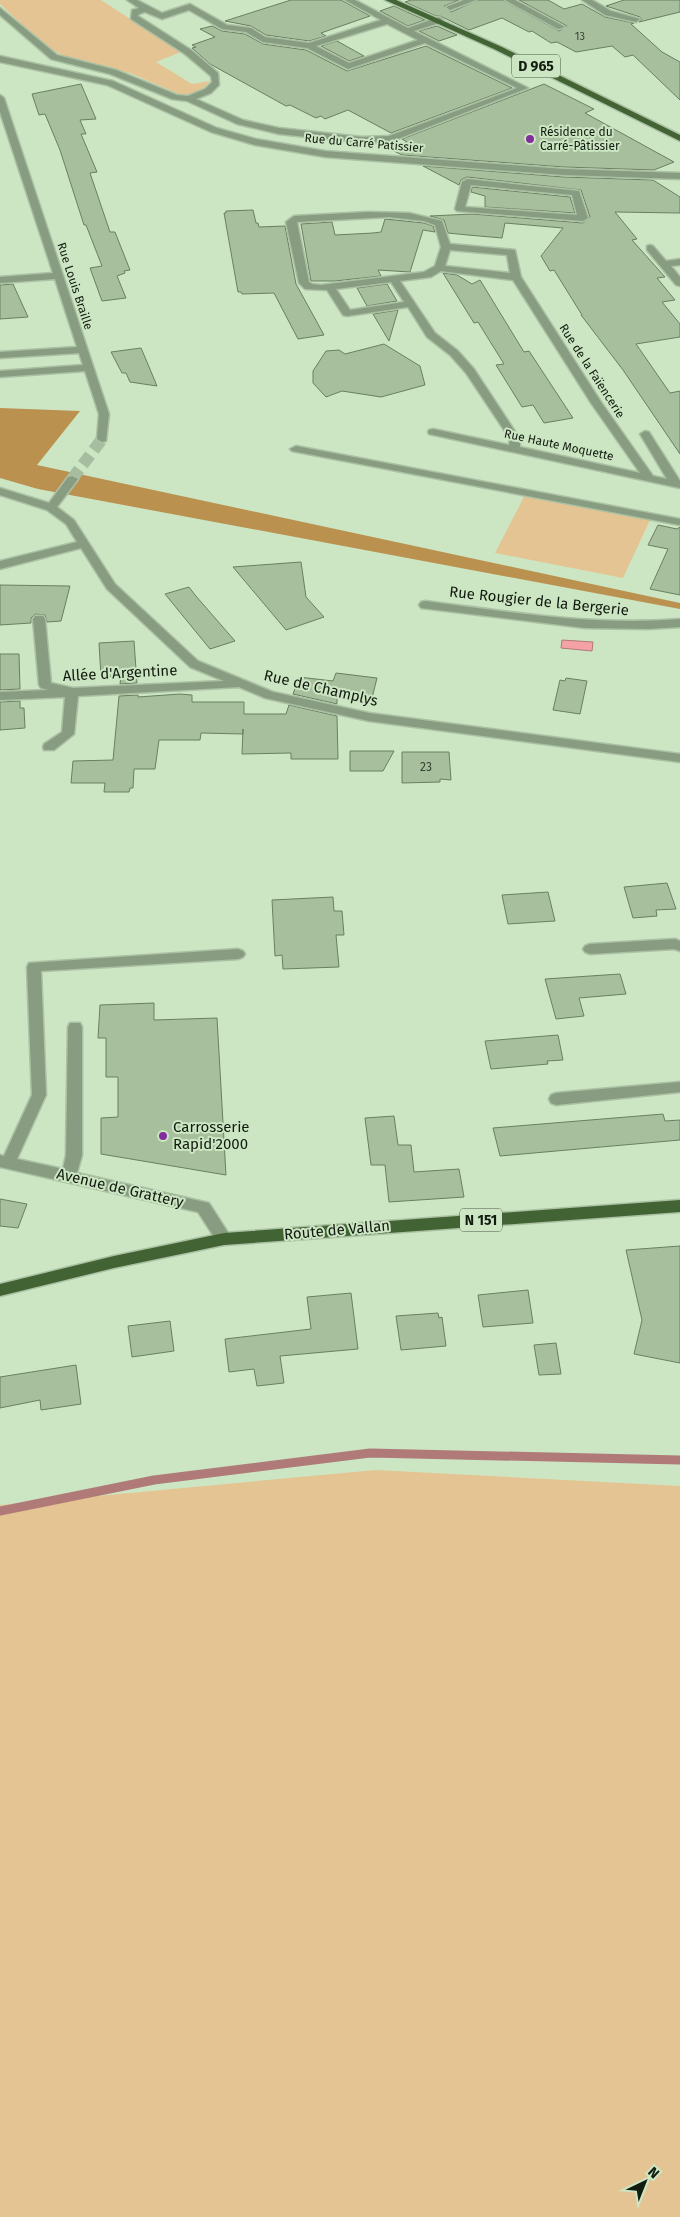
<svg xmlns="http://www.w3.org/2000/svg" width="680" height="2217" viewBox="0 0 680 2217" font-family="'Fira Sans',sans-serif">
	<rect width="100%" height="100%" fill="#cce6c3"/>
	<!-- green -->
	<g fill="#e5c493">
		<polygon points="0,0 101,0 181,52 156,62 192,84 210,81 202,90 191,95 179,94 130,73 70,59 45,46 0,4"/>
		<polygon points="525,495 650,520 623,578 495,553"/>
		<polygon points="376,1470 680,1486 680,2217 0,2217 0,1505"/>
	</g>
	<!-- forest -->
	<polygon fill="#bb914f" points="0,408 80,411 37,465 680,603 680,609 38,489 0,478"/>
	<!-- water -->
	<polygon fill="#f4a2a5" stroke="#b07a78" points="562,640 593,642 592,651 561,648"/>
	<g fill="none" stroke-linecap="round" stroke-linejoin="round">
		<!-- stream -->
		<polyline stroke="#b07a78" stroke-width="9" points="0,1511 154,1480 370,1453 680,1460"/>
	</g>
	<!-- building -->
	<g fill="#a7bf9d" stroke="#698060">
		<polygon points="291,0 341,0 370,16 321,33 326,36 309,41 266,35 251,26 225,21"/>
		<polygon points="411,0 459,0 444,6 451,12 478,0 503,0 559,31 567,26 519,0 548,0 564,9 582,4 605,17 634,23 631,24 662,52 680,62 680,100 633,55 625,57 612,46 576,52 557,42 551,43 532,31 529,32 502,18 469,30 440,16 436,16 405,2"/>
		<polygon points="624,0 680,0 680,12 639,22 642,19 640,17 606,6"/>
		<polygon points="394,6 425,20 408,26 380,11"/>
		<polygon points="212,26 222,31 245,34 263,44 306,50 347,71 426,46 512,88 391,133 348,110 325,119 321,116 316,118 290,105 286,106 210,64 192,48 196,47 192,45 215,37 200,29"/>
		<polygon points="437,26 457,35 439,41 419,31"/>
		<polygon points="337,41 364,56 349,61 321,46"/>
		<polygon points="81,84 96,119 80,120 86,134 81,134 97,172 90,173 110,232 115,232 130,270 124,271 125,273 117,276 126,298 102,301 90,268 102,266 86,225 84,225 60,150 45,114 39,115 32,94"/>
		<polygon points="544,84 594,109 585,113 674,162 654,170 564,167 402,155 390,149 407,142 402,139"/>
		<polygon points="423,166 564,177 653,180 680,197 680,213 615,212 637,239 632,240 665,277 657,278 675,300 662,302 680,324 680,337 636,344 670,393 680,391 680,454 623,370 581,315 582,315 554,270 550,271 541,256 563,228 505,223 502,238 468,235 448,233 444,220 430,216 472,214 583,223 590,217 581,190 467,177 461,180 459,185"/>
		<polygon points="472,187 570,197 575,213 485,207 485,196 471,192"/>
		<polygon points="253,210 256,223 258,223 259,227 285,226 296,284 324,335 298,339 274,293 242,294 241,292 238,292 224,213 226,213 226,211"/>
		<polygon points="385,219 424,223 433,226 435,232 423,230 410,272 378,270 381,276 335,281 311,281 301,224 332,222 335,235 373,233 381,232"/>
		<polygon points="443,273 457,275 472,284 480,280 524,352 529,351 573,418 544,423 533,405 522,407 496,365 504,364 478,322 474,323"/>
		<polygon points="13,284 28,317 0,319 0,285"/>
		<polygon points="387,284 397,301 367,306 357,288"/>
		<polygon points="398,310 389,341 373,314"/>
		<polygon points="384,344 420,366 425,385 381,397 342,391 326,397 313,383 313,371 326,351 339,350 345,354"/>
		<polygon points="141,348 147,362 157,386 130,382 126,373 122,373 111,352"/>
		<polygon points="658,525 677,529 680,527 680,595 650,589 668,549 648,545"/>
		<polygon points="301,562 306,597 324,617 286,630 233,567"/>
		<polygon points="0,585 70,586 61,621 47,622 45,615 35,614 31,618 31,623 0,625"/>
		<polygon points="189,587 195,595 235,641 210,649 165,594"/>
		<polygon points="134,641 137,683 120,684 121,676 101,677 99,643"/>
		<polygon points="0,654 19,654 20,689 0,690"/>
		<polygon points="336,673 377,678 372,698 337,694 337,704 293,694 299,677 333,681"/>
		<polygon points="566,678 587,681 580,714 553,710 560,680 565,681"/>
		<polygon points="180,694 192,695 192,702 244,702 244,714 286,714 289,705 337,716 338,759 291,759 291,753 242,754 243,729 243,734 201,733 200,740 159,740 155,769 134,769 133,788 130,788 129,792 104,792 105,783 71,783 73,761 113,760 119,696 138,695 138,697"/>
		<polygon points="20,701 20,708 24,708 25,728 0,730 0,702"/>
		<polygon points="350,751 394,751 383,771 350,771"/>
		<polygon points="402,752 449,752 451,780 440,779 440,782 402,783"/>
		<polygon points="667,883 676,909 656,910 657,916 633,918 624,887"/>
		<polygon points="548,892 555,921 508,924 502,895"/>
		<polygon points="333,897 334,911 342,911 344,935 336,935 339,967 283,969 282,955 275,956 272,900"/>
		<polygon points="620,974 626,994 579,998 584,1016 556,1019 545,979"/>
		<polygon points="154,1003 154,1020 217,1018 226,1175 101,1154 101,1118 118,1117 118,1077 106,1077 106,1038 98,1038 100,1005"/>
		<polygon points="558,1035 563,1060 547,1061 548,1064 491,1069 485,1041"/>
		<polygon points="663,1114 665,1121 680,1120 680,1140 500,1156 493,1128"/>
		<polygon points="394,1116 398,1145 411,1145 414,1172 459,1169 464,1197 389,1202 385,1165 371,1165 365,1118"/>
		<polygon points="0,1199 27,1204 18,1228 0,1226"/>
		<polygon points="680,1246 680,1363 634,1354 642,1320 626,1250"/>
		<polygon points="528,1290 533,1323 483,1327 478,1295"/>
		<polygon points="351,1293 358,1349 280,1356 284,1383 257,1386 254,1369 229,1372 225,1339 311,1329 307,1297"/>
		<polygon points="438,1313 439,1318 442,1317 446,1346 401,1350 396,1316"/>
		<polygon points="170,1321 174,1351 132,1357 128,1326"/>
		<polygon points="556,1343 561,1374 539,1375 534,1345"/>
		<polygon points="76,1365 81,1404 41,1410 40,1400 0,1408 0,1377"/>
	</g>
	<g fill="none" stroke-linecap="round" stroke-linejoin="round">
		<!-- minor-tunnel -->
		<polyline stroke="#a7bd9f" stroke-width="12" stroke-dasharray="12 6" stroke-linecap="butt" points="72,479 102,439"/>
		<!-- minor casing -->
		<g stroke="#abc1a3" stroke-width="3">
			<g id="minor">
				<path d="M127,0H137L162,13L190,4L227,25L251,28L265,37L309,43L381,20L345,0H355L408,28L439,17L443,20L442,22L414,31L528,88L390,142L362,143L279,134L237,124L187,101L172,99L110,74L51,59L0,15V8L57,55L116,70L177,95L188,96L205,89L212,82L211,76L185,54L131,19L132,10L139,8ZM189,10L222,29L246,32L263,42L307,48L348,69L425,43L517,88L389,136L362,137L279,128L243,120L196,99L211,93L219,85L218,73L191,50L138,16L139,14L145,12L162,19ZM387,24L418,40L349,63L316,46Z"/>
				<polygon points="464,0 476,0 450,10 446,7"/>
				<polygon points="505,0 515,0 565,27 558,29"/>
				<polygon points="582,0 592,0 611,11 640,19 636,22 605,15"/>
				<polygon points="0,56 113,81 217,128 256,139 325,151 564,169 680,173 680,179 564,175 325,157 255,145 211,132 107,85 0,62"/>
				<polygon points="0,95 4,98 109,414 106,441 102,442 97,439 99,414 85,371 0,377 0,371 83,365 79,353 0,358 0,352 77,347 55,279 0,283 0,277 53,273 0,112"/>
				<path d="M467,179L579,191L588,218L583,221L457,211L455,209L462,182ZM471,185L572,195L577,215L465,207Z"/>
				<path d="M368,212L409,213L442,221L450,244L515,250L521,277L601,402L653,476L667,479L640,434L645,431L649,432L680,481V488L429,434L428,432L429,430L433,429L509,445L510,439L466,373L450,355L427,337L408,307L347,316L343,315L327,290L305,289L299,283L286,222L294,216ZM389,217L424,221L435,225L441,247L435,266L424,272L321,285L312,284L309,282L297,222ZM450,250L507,255L510,273L445,266ZM441,271L513,280L591,403L640,473L520,447V439L474,369L458,351L435,333L400,281L431,277ZM391,282L404,302L350,310L336,289Z"/>
				<polygon points="650,245 653,246 666,261 680,259 680,265 671,266 680,277 680,286 676,285 647,250 647,246"/>
				<polygon points="296,446 680,519 680,525 292,451 290,449"/>
				<polygon points="72,476 78,479 57,507 74,520 115,584 198,661 273,692 369,713 680,754 680,762 369,721 265,698 239,687 78,696 74,734 54,750 44,750 43,747 44,744 62,732 65,697 0,700 0,692 48,690 41,688 39,685 33,619 35,616 43,616 45,619 51,683 73,688 224,681 190,667 107,589 81,548 0,569 0,561 77,542 66,524 47,510 0,495 0,488 49,503 68,477"/>
				<path d="M425,601C510,612 594,626 680,619V627L648,629L585,628L421,608L419,605L421,602Z"/>
				<polygon points="675,939 680,941 680,951 674,949 590,954 585,952 583,949 585,946 590,944"/>
				<polygon points="238,949 243,951 245,954 243,957 238,959 41,971 46,1095 17,1159 63,1169 66,1155 68,1027 70,1023 80,1023 82,1027 82,1155 77,1173 209,1203 232,1239 230,1243 224,1245 218,1243 198,1212 0,1167 0,1155 4,1156 32,1095 27,967 29,963"/>
				<polygon points="680,1082 680,1092 556,1105 551,1103 549,1099 551,1095 556,1093"/>
			</g>
		</g>
		<!-- major casing -->
		<g stroke="#abc1a3" stroke-width="3">
			<g id="major">
				<polygon points="385,0 396,0 502,47 680,135 680,141 496,50"/>
				<polygon points="680,1200 680,1212 224,1245 114,1268 0,1296 0,1284 114,1256 224,1233"/>
			</g>
		</g>
		<!-- minor -->
		<use href="#minor" fill="#889c81" fill-rule="evenodd"/>
		<!-- major -->
		<use href="#major" fill="#426434" fill-rule="evenodd"/>
	</g>
	<!-- markers -->
	<g fill="#822e9c" stroke="#cce6c3" stroke-width="2">
		<circle cx="530" cy="139" r="5"/>
		<circle cx="163" cy="1136" r="5"/>
	</g>
	<g text-anchor="middle" dominant-baseline="central" stroke-width="4" stroke-linejoin="round" paint-order="stroke">
		<!-- far-number labels -->
		<g font-size="11" fill="#374432">
			<text x="580" y="36">13</text>
		</g>
		<!-- far-poi labels -->
		<g font-size="12" fill="#121b0f" stroke="#cce6c3" text-anchor="start">
			<text x="540" y="132">Résidence du<tspan x="540" dy="14">Carré-Pâtissier</tspan></text>
		</g>
		<!-- far-street labels -->
		<g font-size="12" fill="#121b0f" stroke="#cce6c3">
			<text transform="translate(364 143) rotate(5)">Rue du Carré Patissier</text>
			<text transform="translate(75 286) rotate(72)">Rue Louis Braille</text>
			<text transform="translate(592 371) rotate(57)">Rue de la Faïencerie</text>
			<text transform="translate(559 445) rotate(12)">Rue Haute Moquette</text>
		</g>
		<!-- number labels -->
		<g font-size="12" fill="#374432">
			<text x="426" y="767">23</text>
		</g>
		<!-- shield labels -->
		<g fill="#cce6c3" stroke="#4a5845" stroke-width="1">
			<rect x="512" y="54.5" width="48" height="23" rx="4"/>
			<rect x="460" y="1208.5" width="42" height="23" rx="4"/>
		</g>
		<g font-size="14" font-weight="bold" fill="#121b0f">
			<text x="536" y="66">D 965</text>
			<text x="481" y="1220">N 151</text>
		</g>
		<!-- street labels -->
		<g font-size="15" fill="#121b0f" stroke="#cce6c3">
			<text transform="translate(539 601) rotate(6)">Rue Rougier de la Bergerie</text>
			<text transform="translate(120 673) rotate(-3)">Allée d'Argentine</text>
			<text transform="translate(321 688) rotate(13)">Rue de Champlys</text>
			<text transform="translate(120 1188) rotate(13)">Avenue de Grattery</text>
			<text transform="translate(337 1230) rotate(-5)">Route de Vallan</text>
		</g>
		<!-- poi labels -->
		<g font-size="15" fill="#121b0f" stroke="#cce6c3" text-anchor="start">
			<text x="173" y="1127">Carrosserie<tspan x="173" dy="17">Rapid'2000</tspan></text>
		</g>
	</g>
	<!-- north arrow -->
	<g transform="translate(645 2182) rotate(43)" stroke="#cce6c3" stroke-width="4" paint-order="stroke">
	<path d="M0-4L9 19L0 12L-9 19Z" fill="#121b0f"/>
	<text y="-8" font-size="14" font-weight="bold" text-anchor="middle" fill="#121b0f">N</text>
	</g>
</svg>
